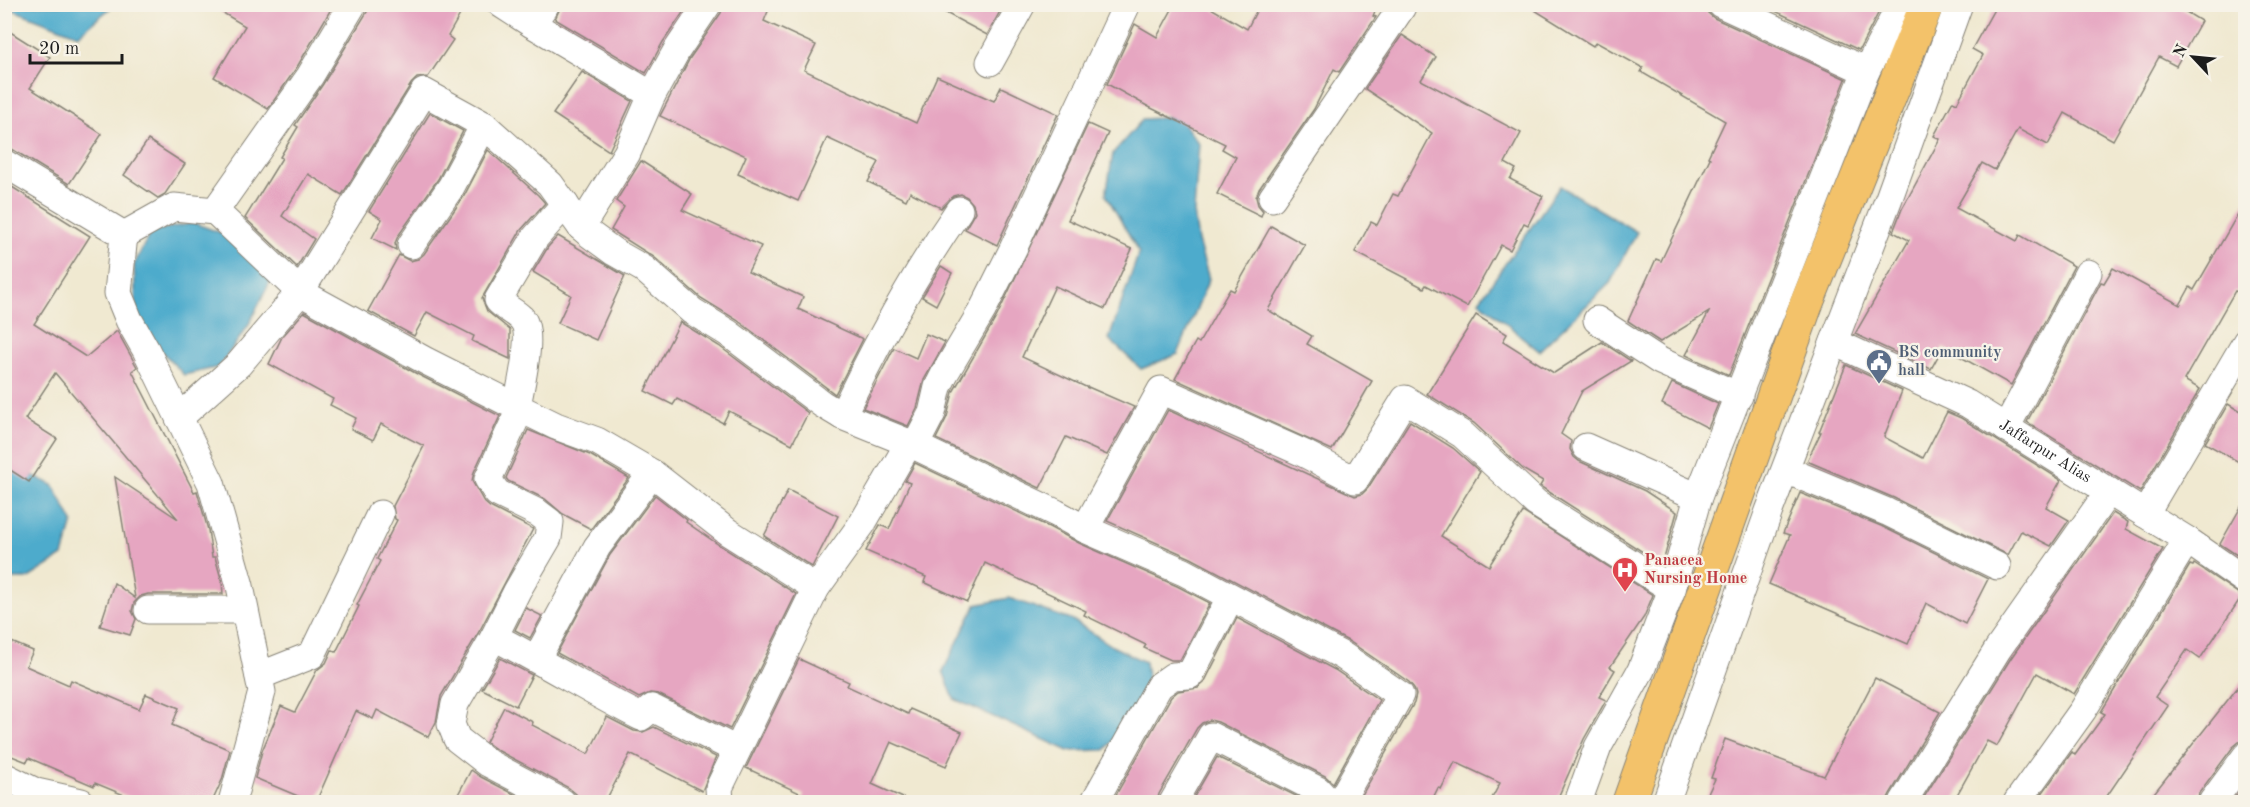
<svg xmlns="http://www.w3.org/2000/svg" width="2250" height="807" viewBox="0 0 2250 807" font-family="'Old Standard TT',serif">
	<rect width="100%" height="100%" fill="#f7f3e8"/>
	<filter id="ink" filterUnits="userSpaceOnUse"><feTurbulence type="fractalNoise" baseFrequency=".0167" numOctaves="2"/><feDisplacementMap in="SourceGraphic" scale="12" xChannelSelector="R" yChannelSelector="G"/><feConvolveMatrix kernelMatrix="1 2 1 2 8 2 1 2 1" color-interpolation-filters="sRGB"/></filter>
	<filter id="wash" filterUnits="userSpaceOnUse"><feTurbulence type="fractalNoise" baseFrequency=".008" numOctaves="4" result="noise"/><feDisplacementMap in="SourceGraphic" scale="24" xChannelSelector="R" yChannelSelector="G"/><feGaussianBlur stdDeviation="1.35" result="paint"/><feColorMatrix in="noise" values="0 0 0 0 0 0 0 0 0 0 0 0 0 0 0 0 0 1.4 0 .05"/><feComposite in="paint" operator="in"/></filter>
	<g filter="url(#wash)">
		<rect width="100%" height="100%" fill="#f0e9d1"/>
		<!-- water -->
		<g fill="#4eabcc" stroke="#356474" stroke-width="1.5">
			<polygon points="7,5 114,5 78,35 16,11"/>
			<polygon points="1179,117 1199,144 1194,212 1198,241 1209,279 1178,354 1141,369 1109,339 1139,252 1106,195 1113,153 1143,119"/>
			<polygon points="1560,186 1637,232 1610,283 1539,351 1479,301"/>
			<polygon points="194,223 238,239 273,276 248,326 219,367 184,375 155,344 136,314 134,265 151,231"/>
			<polygon points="5,462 53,485 73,522 63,556 27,579 5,579"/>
			<polygon points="1009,598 1074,621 1112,646 1145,662 1150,697 1105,750 1069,751 954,699 943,671 976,605"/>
		</g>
		<g id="blocks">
			<!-- building -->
			<g fill="#e6a6c1">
				<polygon points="208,4 334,4 297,67 268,109 214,77 245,26"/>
				<polygon points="369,4 466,4 448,36 453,40 428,77 417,78 411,84 342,195 308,174 282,216 314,239 297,267 245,218 282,158 280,157 298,127 295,125 323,84 367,12"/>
				<polygon points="562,4 689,4 663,42 646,73 555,19"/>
				<polygon points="724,4 771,4 764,21 816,45 804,70 916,123 937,76 994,101 1001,87 1058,114 997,245 965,229 975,212 973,204 967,197 961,194 953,196 941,208 910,192 906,200 868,182 879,162 827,138 798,201 738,174 746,156 660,116 690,58 721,13"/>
				<polygon points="929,4 1004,4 987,35"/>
				<polygon points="1175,4 1204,4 1247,29 1260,4 1378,4 1373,16 1376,17 1339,72 1334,69 1314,109 1259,189 1256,197 1258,205 1263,211 1261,216 1217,194 1236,157 1222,149 1225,144 1149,107 1107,84 1135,24 1157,37"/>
				<polygon points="1525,4 1705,4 1708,13 1714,18 1846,79 1729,375 1686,355 1709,312 1660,342 1628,321 1656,259 1661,261 1710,158 1708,157 1725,121 1641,72 1643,68 1596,42 1593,46"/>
				<polygon points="1760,4 1883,4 1859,50"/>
				<polygon points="1997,4 2173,4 2201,21 2176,66 2159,57 2113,140 2065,113 2048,145 2018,129 1995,170 1982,163 1956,208 2017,241 2020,235 2074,266 2011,385 1943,347 1931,369 1855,334 1909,240 1893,232 1902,209 1940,139 1934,136 1953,101 1957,103 1983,55 1972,49"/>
				<polygon points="4,28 50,57 30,88 102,134 69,184 12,149 4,147"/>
				<polygon points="1402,35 1436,57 1421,80 1521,133 1505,163 1516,169 1510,179 1543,196 1528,225 1524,223 1510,250 1501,245 1467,307 1426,285 1424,288 1355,252 1371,222 1377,225 1393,194 1398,196 1432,133 1365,89"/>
				<polygon points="582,72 632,101 609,151 553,114"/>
				<polygon points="430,113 463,131 438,179 398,236 395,243 396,250 372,238 382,219 369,211"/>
				<polygon points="1088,124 1108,133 1068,220 1132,249 1105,309 1055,286 1022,357 1088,388 1088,387 1134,407 1107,455 1066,437 1040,488 936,439 947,417 953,392 997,316"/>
				<polygon points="148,140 185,164 165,194 158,198 124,175"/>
				<polygon points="488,150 538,195 545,203 521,230 482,298 487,311 510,330 510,359 472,341 474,336 427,312 414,336 368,311 399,255 410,261 418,259 424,254 464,196"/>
				<polygon points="641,161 692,194 682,210 761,246 748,272 803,297 798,309 863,339 835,394 737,320 701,298 654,257 611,230 624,207 616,201"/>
				<polygon points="4,182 90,236 34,324 86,357 117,331 137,367 132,371 194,492 197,491 208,530 212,557 215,557 222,582 223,594 148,594 141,596 134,603 132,611 136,619 130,635 100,626 114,583 135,598 115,477 178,519 55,373 25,419 57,439 29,482 4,466"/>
				<polygon points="2246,200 2246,279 2238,292 2235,291 2184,380 2200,389 2140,492 2027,422 2101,282 2104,283 2113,268 2180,305 2190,287 2194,290"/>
				<polygon points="1271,226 1305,245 1268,310 1312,336 1307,344 1372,381 1332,450 1175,379 1196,341 1199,343 1230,289 1234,291"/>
				<polygon points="558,236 625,276 596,340 558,323 571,295 533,272 548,247"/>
				<polygon points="941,266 952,273 936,305 922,297"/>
				<polygon points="304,312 419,375 500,416 474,472 472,481 484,502 490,507 533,529 480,630 441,696 436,722 428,737 377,710 373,719 356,711 316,802 312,802 255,778 262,751 281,706 295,712 317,670 326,663 332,650 336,652 359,606 357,605 380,561 377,559 397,520 395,519 393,506 424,446 381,424 373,440 351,429 356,418 330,405 333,399 269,364 282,337"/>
				<polygon points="1476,315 1507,334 1503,341 1554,373 1602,342 1631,361 1582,391 1561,434 1571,441 1570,449 1574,457 1579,461 1645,491 1677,512 1665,555 1660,563 1546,490 1540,486 1543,481 1524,470 1474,423 1427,394"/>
				<polygon points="680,322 719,346 808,413 792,444 729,411 723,423 677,399 673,405 645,391"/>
				<polygon points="926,334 945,342 924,380 917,408 908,426 863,408 894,348 916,358"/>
				<polygon points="1846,365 1902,391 1884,437 1923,458 1947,412 1961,418 2061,480 2046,507 2069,520 2051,546 2021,531 2008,555 1894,498 1807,461 1821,432 1819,432"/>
				<polygon points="1672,383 1718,404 1708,428 1662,404"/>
				<polygon points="2228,404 2246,415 2246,466 2205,443"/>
				<polygon points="1168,410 1355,496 1362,494 1368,488 1410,421 1453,448 1480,472 1441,536 1489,566 1523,512 1653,595 1644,617 1610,667 1615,670 1599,697 1606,700 1584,739 1556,802 1490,802 1500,783 1455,762 1441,789 1438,788 1431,802 1358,802 1414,703 1416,695 1414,688 1409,682 1350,642 1191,558 1107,521"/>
				<polygon points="528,430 590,455 629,478 591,529 563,514 545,499 508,481 506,478"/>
				<polygon points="915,463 1049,527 1079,543 1177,586 1210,603 1180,660 1171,660 1144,648 1146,645 1084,615 1086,611 985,563 967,602 924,582 926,577 866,551 880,525 889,529 910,483 905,481"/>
				<polygon points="788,490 838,516 812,567 764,536"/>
				<polygon points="1800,493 1881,526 1988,579 1965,624 1926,603 1908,644 1769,584 1790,535 1783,533"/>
				<polygon points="655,495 687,520 686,522 719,545 796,594 730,729 658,694 650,693 639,698 557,653 610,555"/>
				<polygon points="2246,498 2246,561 2220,544"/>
				<polygon points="2113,513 2128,522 2126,529 2163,549 2074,694 2037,673 1997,746 1987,741 1953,802 1921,802 2011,658"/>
				<polygon points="2194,564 2242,596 2200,659 2187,650 2155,697 2168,706 2103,802 2036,802 2072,752 2075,755 2105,714 2101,712 2190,565 2193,566"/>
				<polygon points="526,608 542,616 530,638 515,630"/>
				<polygon points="1237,618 1335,670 1379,700 1333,783 1325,776 1218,722 1210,720 1202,723 1197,728 1159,794 1157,802 1112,802 1171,697 1178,691 1198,688 1204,683"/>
				<polygon points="4,639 33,651 26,666 69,685 71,680 139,709 146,694 179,708 172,725 230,750 222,780 212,802 141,802 95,783 94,786 29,758 27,762 4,753"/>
				<polygon points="500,658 532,675 516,706 482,689"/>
				<polygon points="799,659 849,682 847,686 908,714 910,709 962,732 946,766 891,742 872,784 912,802 801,802 804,795 746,768"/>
				<polygon points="2246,677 2246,741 2239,742 2233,747 2199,793 2197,802 2147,802"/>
				<polygon points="1875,678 1940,712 1890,794 1886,802 1704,802 1715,779 1711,778 1725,739 1824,776"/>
				<polygon points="504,707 533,722 532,725 588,754 607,717 634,731 643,732 654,727 716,757 702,791 630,754 605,802 578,802 576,794 569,788 497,750 486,742"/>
				<polygon points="1217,757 1306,801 1305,802 1191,802"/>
				<polygon points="471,770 481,777 529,802 454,802"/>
				<polygon points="2246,783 2246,802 2231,802"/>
			</g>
		</g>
	</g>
	<g filter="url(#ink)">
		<use href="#blocks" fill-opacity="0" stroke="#868276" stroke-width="1.5"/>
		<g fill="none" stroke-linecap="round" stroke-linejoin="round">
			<!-- minor casing -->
			<g stroke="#868276" stroke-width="29">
				<g id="minor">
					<polyline points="501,4 532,24 546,4"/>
					<polyline points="1721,4 1866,71"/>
					<polyline points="532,24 652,95 627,153 581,227"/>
					<polyline points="990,62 1022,4"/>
					<polyline points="652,95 677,50 708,4"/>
					<polyline points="4,163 124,235 118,293 129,320 146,350 211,483 240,586 262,692 232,802"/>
					<polyline points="1272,198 1402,7"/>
					<path d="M565,204L535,238L498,300C505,308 514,311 521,318C535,331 520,387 517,407L556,426L597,441L652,473L728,532L816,588"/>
					<polyline points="215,211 300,292 426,361 517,407 516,418 488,479 497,493 538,513 550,522 548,538 517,591 494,637 455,704 451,724 457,739 488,763 562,802"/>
					<polyline points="124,235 174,207 215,211 310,76 353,4"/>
					<polyline points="411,245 451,187 484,125"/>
					<polyline points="1597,320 1660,361 1739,396"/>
					<path id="s1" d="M1834,342L1968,404L2187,540L2246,581"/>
					<path d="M842,416C876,344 914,275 959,210"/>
					<polyline points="179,418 239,364 300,292 424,92 484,125 550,184 581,227 588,233 614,252 644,269 692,311 728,333 822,404 842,416 909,443 1056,513 1085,529 1161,390 1303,453 1355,480 1405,399 1463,435 1536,503 1672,589"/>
					<polyline points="2006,428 2088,273"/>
					<polyline points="1586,447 1698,497"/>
					<polyline points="1786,470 1887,512 1997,566"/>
					<polyline points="2145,514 2246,342"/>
					<polyline points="1085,529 1184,572 1343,656 1400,695 1340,802"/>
					<polyline points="148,610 244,610"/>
					<path d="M494,637C544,662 591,692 641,717L652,708L737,750"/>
					<polyline points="537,658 597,547 652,473"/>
					<polyline points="259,676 312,655 380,514"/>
					<polyline points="4,776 36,792 81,802"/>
					<polyline points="720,802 719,788 816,588 862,524 909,443 919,438 932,413 938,387 945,373 983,309 1013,249 1127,4"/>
					<polyline points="1094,802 1159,686 1173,676 1190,675 1230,598"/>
					<polyline points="1173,802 1211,736 1318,790 1329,802"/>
					<polyline points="1578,802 1598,747 1641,670 1672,589 1698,497 1866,71 1901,4"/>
					<polyline points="1666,802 1769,511 1889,198 1959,4"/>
					<polyline points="1903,802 1998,649 2109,491"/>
					<polyline points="2017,802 2083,710 2187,540"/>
					<polyline points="2212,802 2246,756"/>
				</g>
			</g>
			<!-- primary casing -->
			<g stroke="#868276" stroke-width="35">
				<polyline id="primary" points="1629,802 1806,305 1927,4"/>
			</g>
			<!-- minor -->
			<use href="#minor" stroke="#fff" stroke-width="27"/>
			<!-- primary -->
			<use href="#primary" stroke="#f3c26a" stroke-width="33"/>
		</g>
	</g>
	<!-- icons -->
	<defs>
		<g id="civic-pin" transform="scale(1.35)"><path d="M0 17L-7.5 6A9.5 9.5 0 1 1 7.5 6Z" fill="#5c6f8a" stroke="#f7f3e8"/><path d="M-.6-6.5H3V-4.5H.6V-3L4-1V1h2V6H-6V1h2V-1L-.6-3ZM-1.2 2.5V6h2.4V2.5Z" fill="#fff"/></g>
		<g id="hospital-pin" transform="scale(1.35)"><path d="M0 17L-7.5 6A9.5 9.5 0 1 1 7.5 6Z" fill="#e0444e" stroke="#f7f3e8"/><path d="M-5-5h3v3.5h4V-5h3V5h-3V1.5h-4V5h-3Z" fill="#fff"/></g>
	</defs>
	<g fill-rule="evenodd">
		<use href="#civic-pin" x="1879" y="362"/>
		<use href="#hospital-pin" x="1625" y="570"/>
	</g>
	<g text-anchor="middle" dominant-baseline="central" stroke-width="4.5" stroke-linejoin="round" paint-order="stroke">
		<!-- service labels -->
		<g font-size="16" font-weight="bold" fill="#4e5e75" stroke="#f7f3e8" text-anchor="start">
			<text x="1898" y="353">BS community<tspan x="1898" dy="18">hall</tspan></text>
		</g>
		<!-- street labels -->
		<g font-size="16" fill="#1c1c1c" stroke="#f7f3e8">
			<text stroke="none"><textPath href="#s1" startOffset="238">Jaffarpur Alias</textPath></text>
		</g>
		<!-- health labels -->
		<g font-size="16" font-weight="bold" fill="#be3a42" stroke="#f7f3e8" text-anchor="start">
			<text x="1644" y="561">Panacea<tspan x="1644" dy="18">Nursing Home</tspan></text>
		</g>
	</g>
	<!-- margin -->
	<rect width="2250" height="807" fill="none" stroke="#f7f3e8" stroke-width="24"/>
	<!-- north arrow -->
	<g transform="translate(2193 57) rotate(296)" stroke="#f7f3e8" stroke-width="4.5" paint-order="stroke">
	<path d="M0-4.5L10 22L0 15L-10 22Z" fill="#1c1c1c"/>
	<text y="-9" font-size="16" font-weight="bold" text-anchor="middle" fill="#1c1c1c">N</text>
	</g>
	<!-- scale -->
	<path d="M30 54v9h92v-9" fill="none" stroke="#1c1c1c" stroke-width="3"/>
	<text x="39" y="54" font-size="18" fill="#1c1c1c" stroke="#f7f3e8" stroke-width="4.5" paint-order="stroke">20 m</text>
</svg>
